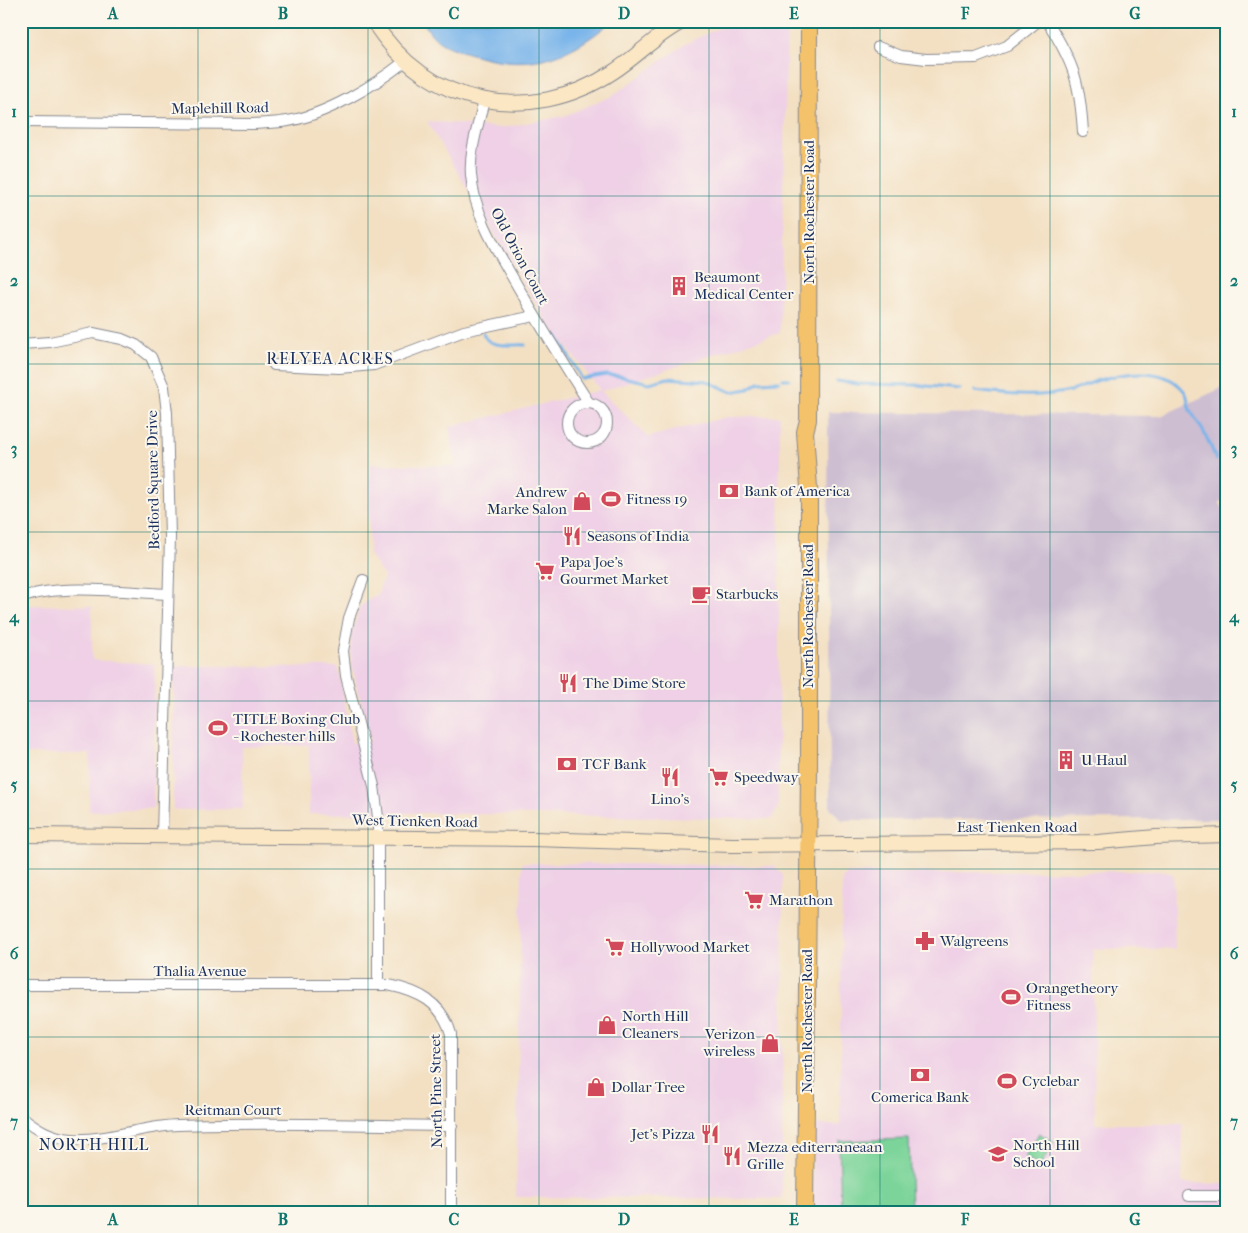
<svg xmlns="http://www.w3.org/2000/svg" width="1248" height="1233" viewBox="0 0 1248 1233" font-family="'IM FELL French Canon',serif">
	<rect width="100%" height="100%" fill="#fbf7ec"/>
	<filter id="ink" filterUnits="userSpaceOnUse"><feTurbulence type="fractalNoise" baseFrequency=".02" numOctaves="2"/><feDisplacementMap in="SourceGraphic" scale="10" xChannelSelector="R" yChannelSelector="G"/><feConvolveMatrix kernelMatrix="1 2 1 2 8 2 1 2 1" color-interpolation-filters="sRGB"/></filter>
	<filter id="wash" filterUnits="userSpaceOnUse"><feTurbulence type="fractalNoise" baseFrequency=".0096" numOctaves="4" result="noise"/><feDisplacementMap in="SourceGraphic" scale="20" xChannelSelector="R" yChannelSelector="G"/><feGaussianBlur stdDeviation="1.12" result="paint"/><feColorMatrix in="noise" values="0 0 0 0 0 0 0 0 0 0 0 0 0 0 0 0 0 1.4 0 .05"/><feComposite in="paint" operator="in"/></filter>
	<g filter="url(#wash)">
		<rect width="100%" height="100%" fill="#f3e0c3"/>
		<!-- built -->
		<g fill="#efd0e6">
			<polygon points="787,21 780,333 601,391 648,437 727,417 780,416 778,808 771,819 415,813 309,814 309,745 242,747 243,809 173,810 174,666 338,667 352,743 371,741 351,663 351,636 360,607 368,600 377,596 384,577 369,554 370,464 456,466 449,427 600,390 547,322 427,121 501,128 564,116 612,96 685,44 719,28"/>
			<polygon points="23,605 92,606 92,660 155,664 153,808 89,811 90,754 22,754"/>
			<polygon points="522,863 774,866 783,875 782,1199 516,1197"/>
			<polygon points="1165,871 1173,874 1175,949 1093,949 1095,1124 1183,1124 1182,1183 1227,1184 1227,1212 812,1212 813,1125 840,1125 842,879 848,873"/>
		</g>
		<!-- industrial -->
		<polygon fill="#cdbed2" points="1224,387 1227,387 1227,500 1219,502 1227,514 1227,819 842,820 830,808 828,412 1161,416"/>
		<!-- green -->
		<g fill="#7bd49a" stroke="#4b827c">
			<polygon points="1039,1133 1054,1142 1040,1166 1025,1157"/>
			<polygon points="909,1139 911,1212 841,1212 839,1141"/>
		</g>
		<!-- water -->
		<path fill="#78b4ea" stroke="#4a72a4" d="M423,21H612C566,61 526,71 468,53C445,46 435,44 423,21Z"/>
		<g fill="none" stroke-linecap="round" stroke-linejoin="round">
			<!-- stream -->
			<g stroke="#78b4ea" stroke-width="3">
				<path d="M483,333C487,349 511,344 525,345"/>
				<polyline points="554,335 557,336 582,379 607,375 619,376 649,383 668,378 707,381 731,392 748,389 759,382 779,381"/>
				<polyline points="783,379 789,379"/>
				<polyline points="837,381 858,384 916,385 960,389"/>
				<path d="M975,391C1007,395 1039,398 1070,391C1080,389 1089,383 1099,380C1126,372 1165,366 1185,392C1189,398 1187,404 1190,410C1201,427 1210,441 1216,460"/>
				<polyline points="1224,481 1227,492"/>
			</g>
		</g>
	</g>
	<g filter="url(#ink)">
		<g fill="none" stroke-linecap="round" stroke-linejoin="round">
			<!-- street casing -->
			<g stroke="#878890" stroke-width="12">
				<g id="street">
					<path d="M1047,21C1074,63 1080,83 1083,132"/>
					<polyline points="878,47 901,56 926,59 976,58 1007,46 1038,21"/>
					<path d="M484,100C479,123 469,151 471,175C474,213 495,247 514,280C538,322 563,363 589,403"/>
					<path d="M21,122L253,124C265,123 277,123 288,121C326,115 375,85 404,62"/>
					<polyline points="21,344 50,342 93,333 122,339 136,345 151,357 164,387 167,413 170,537 162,836"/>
					<polyline points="274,365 339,368 374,365 464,331 534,316"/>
					<circle cx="587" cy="423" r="20"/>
					<polyline points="363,580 349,618 343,651 346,676 374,786 378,817 378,985"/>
					<path d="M21,598C57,583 128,592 168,594"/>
					<path d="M21,985H388C418,991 442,1002 451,1034V1212"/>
					<path d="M21,1116C37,1129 52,1138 72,1139C108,1141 142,1126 178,1125C269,1122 361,1125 452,1126"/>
					<polyline points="1189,1196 1227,1196"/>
				</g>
			</g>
			<!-- secondary casing -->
			<g stroke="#878890" stroke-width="16">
				<g id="secondary">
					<path d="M373,21C426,107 530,127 613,72C638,56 657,34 684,21"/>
					<polyline points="21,835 533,839 732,845 1098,842 1156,837 1227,835"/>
				</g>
			</g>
			<!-- primary casing -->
			<g stroke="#878890" stroke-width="18">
				<polyline id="primary" points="805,1212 809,767 809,488 805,432 808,420 809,21"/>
			</g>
			<!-- street -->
			<use href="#street" stroke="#fff" stroke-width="10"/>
			<!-- secondary -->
			<use href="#secondary" stroke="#fbe7c3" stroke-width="14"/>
			<!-- primary -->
			<use href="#primary" stroke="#f4c26a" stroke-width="16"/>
		</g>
	</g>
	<!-- grid -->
	<path fill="none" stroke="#0f766e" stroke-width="1" stroke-opacity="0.55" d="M198,21V1212M368,21V1212M539,21V1212M709,21V1212M880,21V1212M1050,21V1212M21,196H1227M21,364H1227M21,532H1227M21,701H1227M21,869H1227M21,1037H1227"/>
	<!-- icons -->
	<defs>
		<g id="building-bare" transform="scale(1.5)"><path d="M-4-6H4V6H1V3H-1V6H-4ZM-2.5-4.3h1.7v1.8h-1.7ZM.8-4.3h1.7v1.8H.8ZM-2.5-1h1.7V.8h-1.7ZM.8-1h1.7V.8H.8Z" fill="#d1495b" stroke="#fbf7ec" stroke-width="2.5" paint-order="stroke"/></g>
		<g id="bank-bare" transform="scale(1.5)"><path d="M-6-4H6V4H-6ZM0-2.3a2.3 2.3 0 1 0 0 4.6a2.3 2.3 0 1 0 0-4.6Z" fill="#d1495b" stroke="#fbf7ec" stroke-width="2.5" paint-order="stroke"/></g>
		<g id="stadium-bare" transform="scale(1.5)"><path d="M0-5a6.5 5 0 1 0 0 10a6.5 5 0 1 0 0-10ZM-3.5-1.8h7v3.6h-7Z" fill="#d1495b" stroke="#fbf7ec" stroke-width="2.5" paint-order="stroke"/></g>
		<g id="shop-bare" transform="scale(1.5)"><path d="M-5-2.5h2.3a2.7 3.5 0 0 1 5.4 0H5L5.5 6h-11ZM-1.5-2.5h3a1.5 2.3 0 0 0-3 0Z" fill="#d1495b" stroke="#fbf7ec" stroke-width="2.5" paint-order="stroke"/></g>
		<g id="restaurant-bare" transform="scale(1.5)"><path d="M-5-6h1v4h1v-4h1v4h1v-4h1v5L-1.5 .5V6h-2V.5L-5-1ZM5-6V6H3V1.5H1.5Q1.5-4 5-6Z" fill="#d1495b" stroke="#fbf7ec" stroke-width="2.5" paint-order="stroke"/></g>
		<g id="supermarket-bare" transform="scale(1.5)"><path d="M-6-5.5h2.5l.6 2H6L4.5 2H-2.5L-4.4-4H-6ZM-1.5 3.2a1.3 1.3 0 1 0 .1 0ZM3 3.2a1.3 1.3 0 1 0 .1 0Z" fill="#d1495b" stroke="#fbf7ec" stroke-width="2.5" paint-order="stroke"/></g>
		<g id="cafe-bare" transform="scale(1.5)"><path d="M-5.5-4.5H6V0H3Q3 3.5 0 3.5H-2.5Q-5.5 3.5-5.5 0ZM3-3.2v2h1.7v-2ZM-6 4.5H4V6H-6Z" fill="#d1495b" stroke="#fbf7ec" stroke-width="2.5" paint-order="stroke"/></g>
		<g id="pharmacy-bare" transform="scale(1.5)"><path d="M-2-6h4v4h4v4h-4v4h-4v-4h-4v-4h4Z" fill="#d1495b" stroke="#fbf7ec" stroke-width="2.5" paint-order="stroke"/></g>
		<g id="school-bare" transform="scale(1.5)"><path d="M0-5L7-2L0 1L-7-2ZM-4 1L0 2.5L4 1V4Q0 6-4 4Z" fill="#d1495b" stroke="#fbf7ec" stroke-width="2.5" paint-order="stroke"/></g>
	</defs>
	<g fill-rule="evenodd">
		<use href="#building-bare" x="679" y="286"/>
		<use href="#bank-bare" x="729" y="491"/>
		<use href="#stadium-bare" x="611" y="499"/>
		<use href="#shop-bare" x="582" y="501"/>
		<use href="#restaurant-bare" x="572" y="536"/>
		<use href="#supermarket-bare" x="545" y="571"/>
		<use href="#cafe-bare" x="701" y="594"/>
		<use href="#restaurant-bare" x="568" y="683"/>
		<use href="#stadium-bare" x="218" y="728"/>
		<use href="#building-bare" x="1066" y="760"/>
		<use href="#bank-bare" x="567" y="764"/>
		<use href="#restaurant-bare" x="670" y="777"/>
		<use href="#supermarket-bare" x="719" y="777"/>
		<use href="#supermarket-bare" x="754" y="900"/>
		<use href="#pharmacy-bare" x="925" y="941"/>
		<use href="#supermarket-bare" x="615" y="947"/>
		<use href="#stadium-bare" x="1011" y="997"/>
		<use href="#shop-bare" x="607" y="1025"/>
		<use href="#shop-bare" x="770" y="1043"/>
		<use href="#bank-bare" x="920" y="1075"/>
		<use href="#stadium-bare" x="1007" y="1081"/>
		<use href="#shop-bare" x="596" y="1087"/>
		<use href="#restaurant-bare" x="710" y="1134"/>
		<use href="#school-bare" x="998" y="1154"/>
		<use href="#restaurant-bare" x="732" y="1156"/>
	</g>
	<g text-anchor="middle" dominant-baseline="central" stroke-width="4" stroke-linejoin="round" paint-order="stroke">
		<!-- street labels -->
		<g font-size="15" fill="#1b2f5e" stroke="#fbf7ec">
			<text transform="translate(220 108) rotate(-1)">Maplehill Road</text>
			<text transform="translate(809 212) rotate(-90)">North Rochester Road</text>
			<text transform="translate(520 256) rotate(62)">Old Orion Court</text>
			<text transform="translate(153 480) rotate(-91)">Bedford Square Drive</text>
			<text transform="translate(808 616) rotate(-90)">North Rochester Road</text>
			<text transform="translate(415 821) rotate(1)">West Tienken Road</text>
			<text x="1017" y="827">East Tienken Road</text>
			<text x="200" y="971">Thalia Avenue</text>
			<text transform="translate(807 1021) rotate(-90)">North Rochester Road</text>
			<text transform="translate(436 1091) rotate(-91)">North Pine Street</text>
			<text x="233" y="1110">Reitman Court</text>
		</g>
		<!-- poi labels -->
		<g font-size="15" fill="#1b2f5e" stroke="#fbf7ec" text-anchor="start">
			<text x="694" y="277">Beaumont<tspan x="694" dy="17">Medical Center</tspan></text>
			<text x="744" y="491">Bank of America</text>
			<text x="567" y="492" text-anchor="end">Andrew<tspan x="567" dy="17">Marke Salon</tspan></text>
			<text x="626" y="499">Fitness 19</text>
			<text x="587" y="536">Seasons of India</text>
			<text x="560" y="562">Papa Joe's<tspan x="560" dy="17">Gourmet Market</tspan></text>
			<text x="716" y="594">Starbucks</text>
			<text x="583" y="683">The Dime Store</text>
			<text x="233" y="719">TITLE Boxing Club<tspan x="233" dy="17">- Rochester hills</tspan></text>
			<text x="1081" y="760">U Haul</text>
			<text x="582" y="764">TCF Bank</text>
			<text x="734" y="777">Speedway</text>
			<text x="670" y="799" text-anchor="middle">Lino's</text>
			<text x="769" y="900">Marathon</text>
			<text x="940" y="941">Walgreens</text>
			<text x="630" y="947">Hollywood Market</text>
			<text x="1026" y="988">Orangetheory<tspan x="1026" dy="17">Fitness</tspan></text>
			<text x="622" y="1016">North Hill<tspan x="622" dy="17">Cleaners</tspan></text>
			<text x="755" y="1034" text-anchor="end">Verizon<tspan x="755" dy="17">wireless</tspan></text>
			<text x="1022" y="1081">Cyclebar</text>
			<text x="611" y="1087">Dollar Tree</text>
			<text x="920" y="1097" text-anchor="middle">Comerica Bank</text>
			<text x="695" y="1134" text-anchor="end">Jet's Pizza</text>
			<text x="1013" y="1145">North Hill<tspan x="1013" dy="17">School</tspan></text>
			<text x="747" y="1147">Mezza editerraneaan<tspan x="747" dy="17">Grille</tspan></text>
		</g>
		<!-- neighbourhood labels -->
		<g font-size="16" letter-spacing="1" fill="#1b2f5e" stroke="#fbf7ec">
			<text x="330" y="358">RELYEA ACRES</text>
			<text x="94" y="1144">NORTH HILL</text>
		</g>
	</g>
	<!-- margin -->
	<rect width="1248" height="1233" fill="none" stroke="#fbf7ec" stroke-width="55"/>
	<rect x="28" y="28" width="1192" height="1178" fill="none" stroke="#0f766e" stroke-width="2"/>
	<g font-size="16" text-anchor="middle" font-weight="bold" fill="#0f766e">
		<text x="113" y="19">A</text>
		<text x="283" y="19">B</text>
		<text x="454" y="19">C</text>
		<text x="624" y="19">D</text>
		<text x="794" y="19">E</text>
		<text x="965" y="19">F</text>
		<text x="1135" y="19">G</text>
		<text x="14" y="117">1</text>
		<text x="1234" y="117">1</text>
		<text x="14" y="286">2</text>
		<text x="1234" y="286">2</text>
		<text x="14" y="454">3</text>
		<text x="1234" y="454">3</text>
		<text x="14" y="622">4</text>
		<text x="1234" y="622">4</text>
		<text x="14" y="790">5</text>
		<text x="1234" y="790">5</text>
		<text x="14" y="959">6</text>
		<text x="1234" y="959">6</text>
		<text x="14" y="1127">7</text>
		<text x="1234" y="1127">7</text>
		<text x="113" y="1225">A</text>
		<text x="283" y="1225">B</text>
		<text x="454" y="1225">C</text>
		<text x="624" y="1225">D</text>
		<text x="794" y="1225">E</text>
		<text x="965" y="1225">F</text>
		<text x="1135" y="1225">G</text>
	</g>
</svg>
